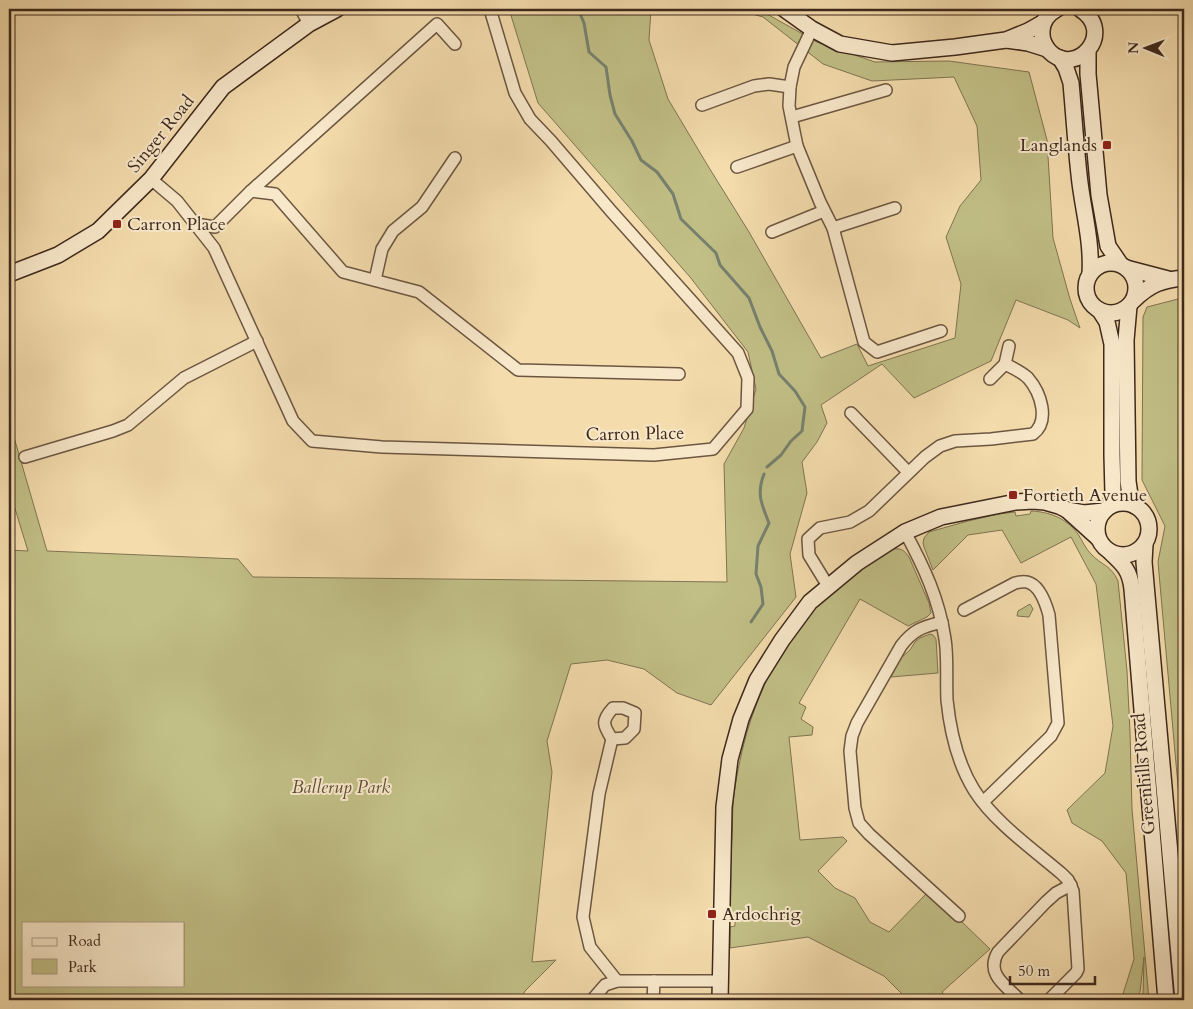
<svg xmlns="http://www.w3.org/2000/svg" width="1193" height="1009" viewBox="0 0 1193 1009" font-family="Cardo,serif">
	<rect width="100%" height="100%" fill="#f4dcad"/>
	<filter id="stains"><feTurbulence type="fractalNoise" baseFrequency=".004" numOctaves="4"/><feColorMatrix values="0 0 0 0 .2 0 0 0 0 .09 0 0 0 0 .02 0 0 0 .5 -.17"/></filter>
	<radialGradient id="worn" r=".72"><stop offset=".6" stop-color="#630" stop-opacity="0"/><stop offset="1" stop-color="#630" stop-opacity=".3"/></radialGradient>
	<!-- green -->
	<g fill="#c1bf86" stroke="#807452" fill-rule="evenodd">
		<path d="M509,9H651L649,40L668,99L708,166L749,232L821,358L857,344L868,366L955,338L961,284L946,237L960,206L981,180L977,126L954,77L872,81L823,64L763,17L734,9H758L817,42L875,62L949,61L1029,72L1047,140L1053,238L1070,299L1080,328L1068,320L1016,300L991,361L914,398L882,364L821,405L827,423L817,442L802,462L807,493L790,554L796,597L711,705L677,693L644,669L607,660L571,664L547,741L552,772L532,962L556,960L526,990L519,1000H9V550L28,551L9,489V420L47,551L238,559L253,577L727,582L724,464L744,428L756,389L748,352L690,277L538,103ZM24,923H184V985H24Z"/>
		<polygon points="1178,299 1184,299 1184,797 1179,797 1158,562 1165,526 1142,480 1143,317 1147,307"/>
		<path d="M1031,511C1050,512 1066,518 1078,534C1082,540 1085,548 1091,554C1101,565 1111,565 1118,581L1127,671L1130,732L1132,809L1149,1000H1140L1143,995L1144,957L1140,992L1135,1000H1121L1134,959L1126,873L1102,841L1072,823L1067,810L1105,773L1113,726L1096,584L1071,537L1021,563L1002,530L968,535L933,570L924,547L923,543L924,538L929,532L968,521L998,514L1015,512L1016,516L1030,514Z"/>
		<path d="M893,549C901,548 904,550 909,557L929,603L931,613L927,617L908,626L860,599L799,703L806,707L801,719L813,727L812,735L789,737L800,840L843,837L847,841L818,871L835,888L855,898L870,922L889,932L926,894L961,921L990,949L942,992L948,1000H908L884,976L808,937L730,948V927L735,926V922L732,919L729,904C730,881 731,858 732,836C733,822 732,807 734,794C744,725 766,663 813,611C834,588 861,570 887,551Z"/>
		<polygon points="1030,604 1033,609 1029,617 1017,616 1018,611"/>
		<polygon points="930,634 933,635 936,639 938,673 891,677 901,658 910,650 915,642 920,638"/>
	</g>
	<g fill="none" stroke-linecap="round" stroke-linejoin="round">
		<!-- stream -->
		<g stroke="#76816f" stroke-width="3">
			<polyline points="578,9 584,23 589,52 606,67 610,95 615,114 632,141 641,160 657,172 673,194 681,219 716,253 720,265 749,298 760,327 772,351 779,374 795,391 805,407 802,431 791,441 781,455 767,467"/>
			<path d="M751,622L763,604L761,587L756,574L758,546L769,523C762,505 756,494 764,474"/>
		</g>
		<!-- street casing -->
		<g stroke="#6c5641" stroke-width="14">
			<g id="street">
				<polyline points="301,9 309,24"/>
				<polyline points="812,29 794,67 790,87 789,106 797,146 820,202 833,228 864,342 877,352 941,331"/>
				<polyline points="702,105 754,86 769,84 790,87"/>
				<polyline points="792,117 886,90"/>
				<polyline points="737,167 797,146"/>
				<polyline points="151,179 177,201 214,248 293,421 312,441 382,447 654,455 713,449 747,409 748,378 738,353 611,211 551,141 530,119 515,93 490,9"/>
				<polyline points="251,191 437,24 455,44"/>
				<polyline points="195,224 215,227 251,191 275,194 343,272 419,292 518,370 679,374"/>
				<polyline points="833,228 895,208"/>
				<polyline points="772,232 824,211"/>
				<polyline points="375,280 382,249 393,231 422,207 455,158"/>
				<polyline points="990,379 1005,364 1009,346"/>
				<polyline points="851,413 908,472"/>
				<polyline points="25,457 113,431 128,425 184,378 257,341"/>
				<path d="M905,532C924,567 939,599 945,639C948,658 946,679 947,700C950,730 958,764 974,790C994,822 1034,850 1062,874L1068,880L1073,891L1078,969L1076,973L1049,1000"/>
				<path d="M828,586L809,555L808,539L820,528L850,522L869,511L925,457L940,446L955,441L991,439L1033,434C1050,421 1041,393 1028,378C1022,372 1013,368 1005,364"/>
				<path d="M964,610L1015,583C1019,582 1023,581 1027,582C1040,585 1046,604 1049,615L1058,723L1051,736L983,802"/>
				<path d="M942,622C922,627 913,630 901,646L857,723L852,736L850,751L855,808L859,823L869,834L959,916"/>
				<path d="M613,708H623L635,713L634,729L625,738L612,739C603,725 601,721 613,708Z"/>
				<polyline points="612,739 599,794 583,917 590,947 617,981"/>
				<polyline points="592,1000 605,985 617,981 720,981"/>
				<polyline points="653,1000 654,981"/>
				<path d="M1020,1000C1006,986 985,974 998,952L1046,902L1056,893L1071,885"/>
			</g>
		</g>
		<!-- secondary casing -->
		<g stroke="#3e291d" stroke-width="18">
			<g id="secondary">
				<polyline points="784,9 812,29 840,44 892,53 955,47 1006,40 1028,31 1044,22"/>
				<path d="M1057,9C1048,14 1041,22 1042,34C1042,40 1045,46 1049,51C1076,79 1117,32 1080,9"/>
				<polyline points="1007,40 1028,43 1047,49"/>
				<polyline points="1088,51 1088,74 1099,195 1108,246 1121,265"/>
				<path d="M1060,58L1066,68L1071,83C1074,116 1076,150 1080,183C1084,214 1092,243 1090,274"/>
				<circle cx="1111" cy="288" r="25"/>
				<polyline points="1126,268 1168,279"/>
				<polyline points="9,274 58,255 98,231 151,179 223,87 309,24 337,9"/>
				<path d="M1134,300C1150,284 1162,280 1184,278"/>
				<polyline points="1129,306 1126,340 1128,481 1130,495 1135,506"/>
				<polyline points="1100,311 1107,322 1112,344 1112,455 1113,494 1110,506"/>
				<circle cx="1123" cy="529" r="26"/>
				<polyline points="1067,510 1098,538"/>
				<polyline points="1145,544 1144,562 1183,1000"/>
				<path d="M1111,553C1124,565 1130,571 1132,589L1166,1000"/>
				<polyline points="720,1000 724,807 730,759 741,719 757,680 782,640 810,602 857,563 905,532 941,517 1016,502 1033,501 1045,502 1059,506 1067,510 1084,513 1104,511"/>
			</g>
		</g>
		<!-- street -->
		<use href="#street" stroke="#f8e8ca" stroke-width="11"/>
		<!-- secondary -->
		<use href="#secondary" stroke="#f8e8ca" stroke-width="15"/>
	</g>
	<!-- markers -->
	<g fill="#8f2418" stroke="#f8e8ca" stroke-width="2">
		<rect x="1102" y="140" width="10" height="10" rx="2.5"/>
		<rect x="112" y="219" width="10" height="10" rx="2.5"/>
		<rect x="1008" y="490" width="10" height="10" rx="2.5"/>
		<rect x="707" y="909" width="10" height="10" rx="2.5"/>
	</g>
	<g text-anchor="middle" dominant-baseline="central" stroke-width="4" stroke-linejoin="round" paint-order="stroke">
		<!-- street labels -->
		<g font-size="18" fill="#3e291d" stroke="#f8e8ca">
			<text transform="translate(161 134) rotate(-51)">Singer Road</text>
			<text transform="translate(635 434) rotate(-1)">Carron Place</text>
			<text transform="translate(1144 774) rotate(-95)">Greenhills Road</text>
		</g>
		<!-- poi labels -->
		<g font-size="18" fill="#3e291d" stroke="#f8e8ca" text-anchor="start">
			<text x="1097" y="145" text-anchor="end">Langlands</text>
			<text x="127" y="224">Carron Place</text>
			<text x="1023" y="495">Fortieth Avenue</text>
			<text x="722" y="914">Ardochrig</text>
		</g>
		<!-- park labels -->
		<g font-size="18" font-style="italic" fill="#5f4e37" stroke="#f8e8ca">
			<text x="341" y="787">Ballerup Park</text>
		</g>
	</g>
	<!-- margin -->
	<rect width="1193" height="1009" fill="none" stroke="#f4dcad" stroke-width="30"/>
	<rect x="10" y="10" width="1173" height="989" fill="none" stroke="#3e291d" stroke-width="2.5"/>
	<rect x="15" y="15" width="1163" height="979" fill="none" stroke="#3e291d"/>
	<!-- legend -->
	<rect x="22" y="922" width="162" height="65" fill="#f8e8ca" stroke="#ae9c85"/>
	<rect x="32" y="938" width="25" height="8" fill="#f8e8ca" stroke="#ae9c85"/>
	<text x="68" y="946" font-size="15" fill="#3e291d">Road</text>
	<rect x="32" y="959" width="25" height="15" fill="#c1bf86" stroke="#ae9c85"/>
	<text x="68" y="972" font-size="15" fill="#3e291d">Park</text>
	<!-- north arrow -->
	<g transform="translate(1146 48) rotate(271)" stroke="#f8e8ca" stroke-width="4" paint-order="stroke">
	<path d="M0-4L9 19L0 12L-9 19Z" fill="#3e291d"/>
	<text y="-8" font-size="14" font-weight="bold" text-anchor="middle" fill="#3e291d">N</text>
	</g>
	<!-- scale -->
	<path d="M1010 976v8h85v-8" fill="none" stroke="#3e291d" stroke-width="2.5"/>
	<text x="1018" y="976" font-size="15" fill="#3e291d" stroke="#f8e8ca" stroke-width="4" paint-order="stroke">50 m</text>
	<rect width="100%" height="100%" filter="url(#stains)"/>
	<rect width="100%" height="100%" fill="url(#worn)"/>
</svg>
